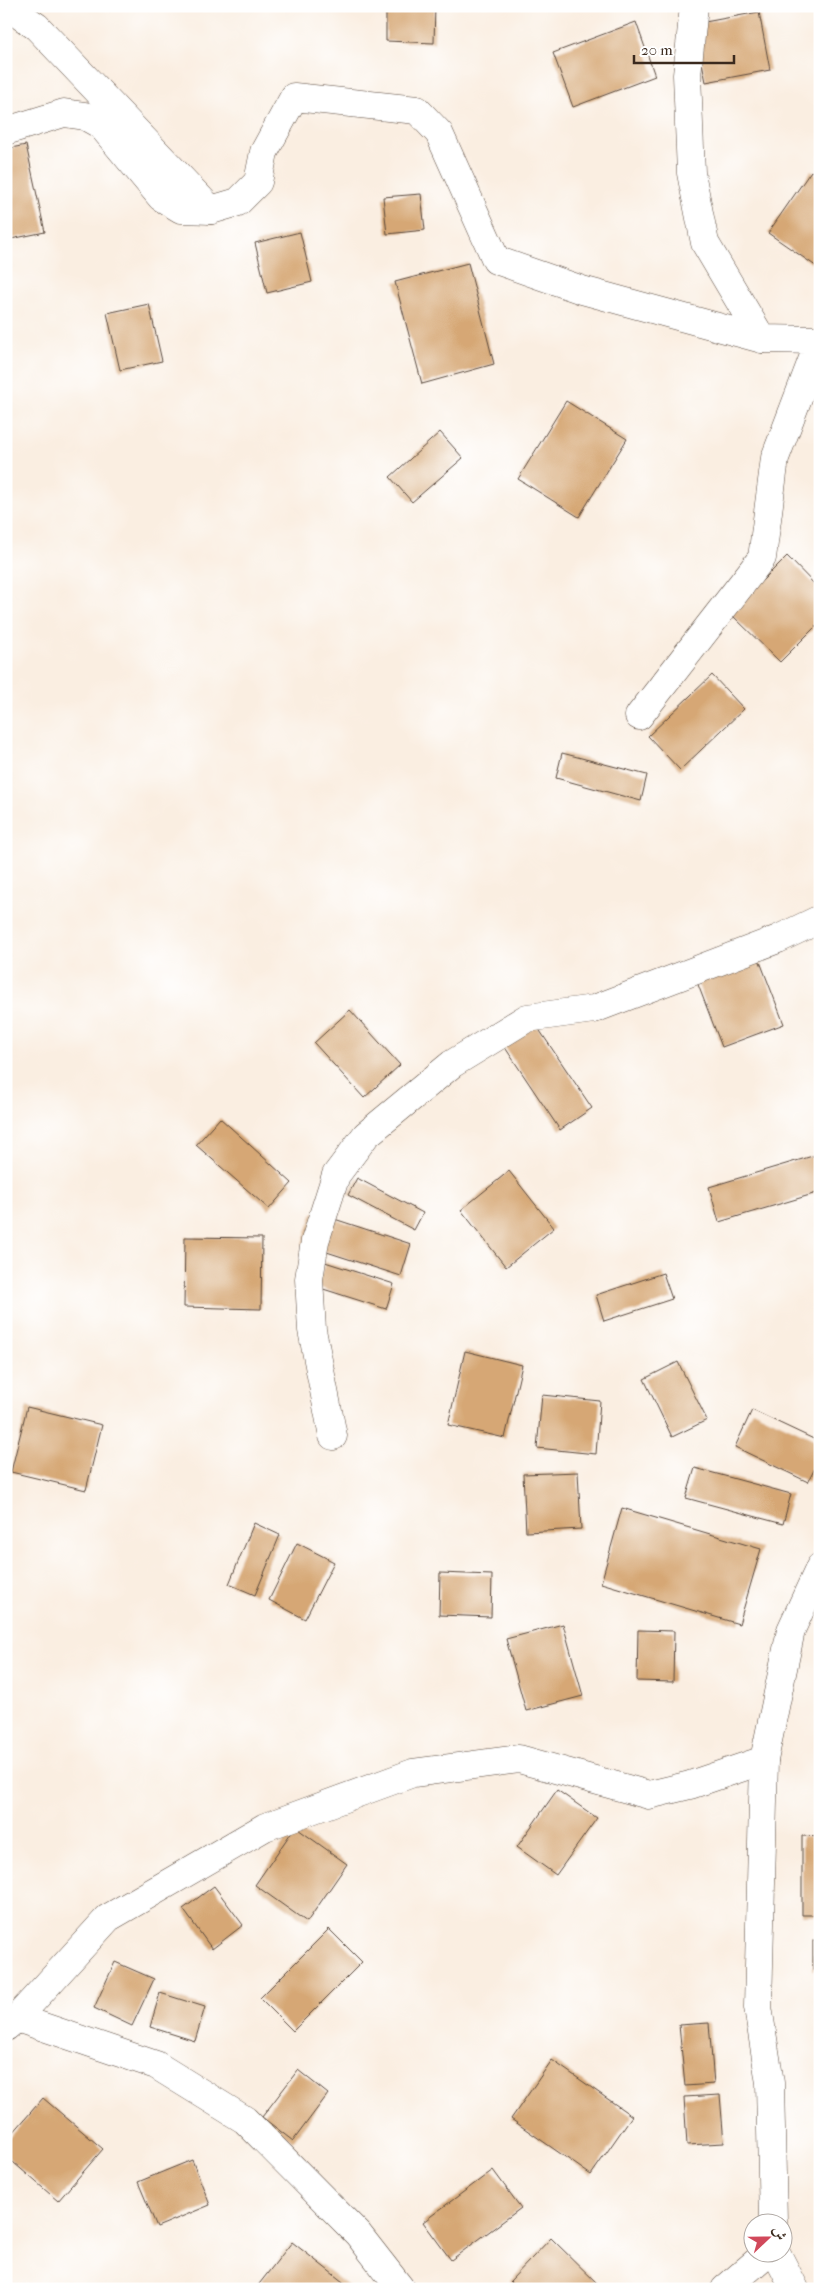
<svg xmlns="http://www.w3.org/2000/svg" width="826" height="2295" viewBox="0 0 826 2295" font-family="'IM FELL French Canon',Amiri,serif">
	<rect width="100%" height="100%" fill="#fff"/>
	<filter id="ink" filterUnits="userSpaceOnUse"><feTurbulence type="fractalNoise" baseFrequency=".02" numOctaves="2"/><feDisplacementMap in="SourceGraphic" scale="10" xChannelSelector="R" yChannelSelector="G"/><feConvolveMatrix kernelMatrix="1 2 1 2 8 2 1 2 1" color-interpolation-filters="sRGB"/></filter>
	<filter id="wash" filterUnits="userSpaceOnUse"><feTurbulence type="fractalNoise" baseFrequency=".0096" numOctaves="4" result="noise"/><feDisplacementMap in="SourceGraphic" scale="20" xChannelSelector="R" yChannelSelector="G"/><feGaussianBlur stdDeviation="1.12" result="paint"/><feColorMatrix in="noise" values="0 0 0 0 0 0 0 0 0 0 0 0 0 0 0 0 0 1.4 0 .05"/><feComposite in="paint" operator="in"/></filter>
	<g filter="url(#wash)">
		<rect width="100%" height="100%" fill="#faeee1"/>
		<g id="blocks">
			<!-- building -->
			<g fill="#d6a775">
				<polygon points="386,6 435,6 434,43 386,41"/>
				<polygon points="759,12 770,70 706,82 694,24"/>
				<polygon points="636,22 655,76 573,107 553,53"/>
				<polygon points="26,145 45,232 6,240 6,149"/>
				<polygon points="811,171 820,177 820,269 768,233"/>
				<polygon points="421,194 425,230 387,234 383,197"/>
				<polygon points="300,232 312,282 267,293 255,243"/>
				<polygon points="468,263 494,364 422,384 395,282"/>
				<polygon points="149,304 162,361 120,370 107,313"/>
				<polygon points="566,401 627,439 579,517 518,479"/>
				<polygon points="440,432 463,458 412,502 390,477"/>
				<polygon points="787,556 820,590 820,622 780,662 730,613"/>
				<polygon points="712,675 744,709 680,770 648,736"/>
				<polygon points="562,753 647,775 641,801 556,778"/>
				<polygon points="759,959 784,1024 722,1047 697,982"/>
				<polygon points="350,1010 400,1065 364,1098 314,1043"/>
				<polygon points="536,1025 592,1108 560,1130 504,1046"/>
				<polygon points="220,1118 292,1183 269,1209 196,1145"/>
				<polygon points="816,1155 820,1166 820,1192 719,1222 709,1187"/>
				<polygon points="509,1171 554,1228 506,1267 461,1210"/>
				<polygon points="357,1178 423,1213 414,1230 348,1195"/>
				<polygon points="313,1212 411,1244 401,1276 302,1244"/>
				<polygon points="185,1237 262,1238 261,1309 184,1307"/>
				<polygon points="325,1262 394,1284 386,1309 317,1287"/>
				<polygon points="663,1273 672,1299 604,1321 596,1295"/>
				<polygon points="465,1351 522,1365 505,1438 448,1425"/>
				<polygon points="678,1362 707,1420 672,1437 644,1379"/>
				<polygon points="542,1395 600,1401 596,1454 537,1448"/>
				<polygon points="27,1407 102,1425 86,1490 11,1472"/>
				<polygon points="752,1410 820,1442 820,1458 808,1482 735,1447"/>
				<polygon points="695,1468 791,1494 783,1524 686,1498"/>
				<polygon points="578,1472 581,1529 526,1532 523,1474"/>
				<polygon points="622,1508 761,1549 739,1624 601,1583"/>
				<polygon points="254,1523 280,1535 255,1595 229,1584"/>
				<polygon points="297,1543 334,1562 305,1619 269,1600"/>
				<polygon points="440,1573 492,1575 491,1617 439,1615"/>
				<polygon points="563,1624 583,1696 526,1711 506,1639"/>
				<polygon points="638,1630 674,1631 673,1682 637,1681"/>
				<polygon points="557,1790 597,1818 556,1875 517,1847"/>
				<polygon points="295,1827 347,1864 307,1922 255,1885"/>
				<polygon points="802,1836 820,1837 820,1915 802,1915"/>
				<polygon points="214,1886 243,1925 212,1949 183,1909"/>
				<polygon points="329,1929 362,1962 293,2031 260,1998"/>
				<rect x="813" y="1941" width="7" height="29"/>
				<polygon points="115,1962 154,1979 132,2026 94,2008"/>
				<polygon points="160,1993 205,2007 195,2041 150,2027"/>
				<polygon points="709,2023 714,2084 685,2086 679,2025"/>
				<polygon points="552,2060 632,2116 591,2175 511,2119"/>
				<polygon points="298,2070 328,2094 293,2141 262,2117"/>
				<polygon points="720,2095 724,2143 687,2145 684,2097"/>
				<polygon points="43,2098 103,2149 58,2201 6,2156 6,2141"/>
				<polygon points="192,2160 210,2205 157,2227 138,2182"/>
				<polygon points="493,2170 521,2208 451,2260 423,2222"/>
				<polygon points="551,2238 603,2289 518,2289 510,2281"/>
				<polygon points="292,2242 352,2289 256,2288"/>
			</g>
		</g>
	</g>
	<g filter="url(#ink)">
		<use href="#blocks" fill-opacity="0" stroke="#58473b" stroke-width="1"/>
		<g fill="none" stroke-linecap="round" stroke-linejoin="round">
			<!-- minor casing -->
			<g stroke="#58473b" stroke-width="29">
				<g id="minor">
					<polyline points="7,6 37,27 211,210"/>
					<polyline points="694,6 687,75 691,173 705,243 762,339"/>
					<polyline points="6,131 64,113 85,116 101,125 161,197 181,209 211,210 238,202 258,182 264,152 294,97 417,110 439,133 496,260 582,290 762,339 820,340 775,458 762,558 639,716"/>
					<polyline points="333,1436 312,1330 309,1279 315,1241 336,1175 366,1135 452,1064 527,1018 594,1009 778,939 820,919"/>
					<polyline points="17,2018 156,2065 245,2120 358,2234 401,2289"/>
					<polyline points="6,2027 17,2018 108,1918 265,1827 413,1773 519,1759 649,1795 690,1785 764,1760"/>
					<polyline points="773,2222 770,2083 758,2007 764,1760 791,1630 820,1567"/>
					<polyline points="776,2252 795,2289"/>
					<polyline points="725,2289 768,2252"/>
				</g>
			</g>
			<!-- minor -->
			<use href="#minor" stroke="#fff" stroke-width="28"/>
		</g>
	</g>
	<!-- margin -->
	<rect width="826" height="2295" fill="none" stroke="#fff" stroke-width="25"/>
	<!-- north arrow -->
	<g transform="translate(768 2238) rotate(68)"><circle r="24" fill="#ffffff" stroke="#b1aaa5"/>
	<path d="M0-4L9 19L0 12L-9 19Z" fill="#d1495b"/>
	<text y="-8" font-size="14" font-weight="bold" text-anchor="middle" fill="#3b2a1e">ش</text>
	</g>
	<!-- scale -->
	<path d="M634 55v8h100v-8" fill="none" stroke="#3b2a1e" stroke-width="2.5"/>
	<text x="641" y="55" font-size="15" fill="#3b2a1e" stroke="#ffffff" stroke-width="4" paint-order="stroke">20 m</text>
</svg>
